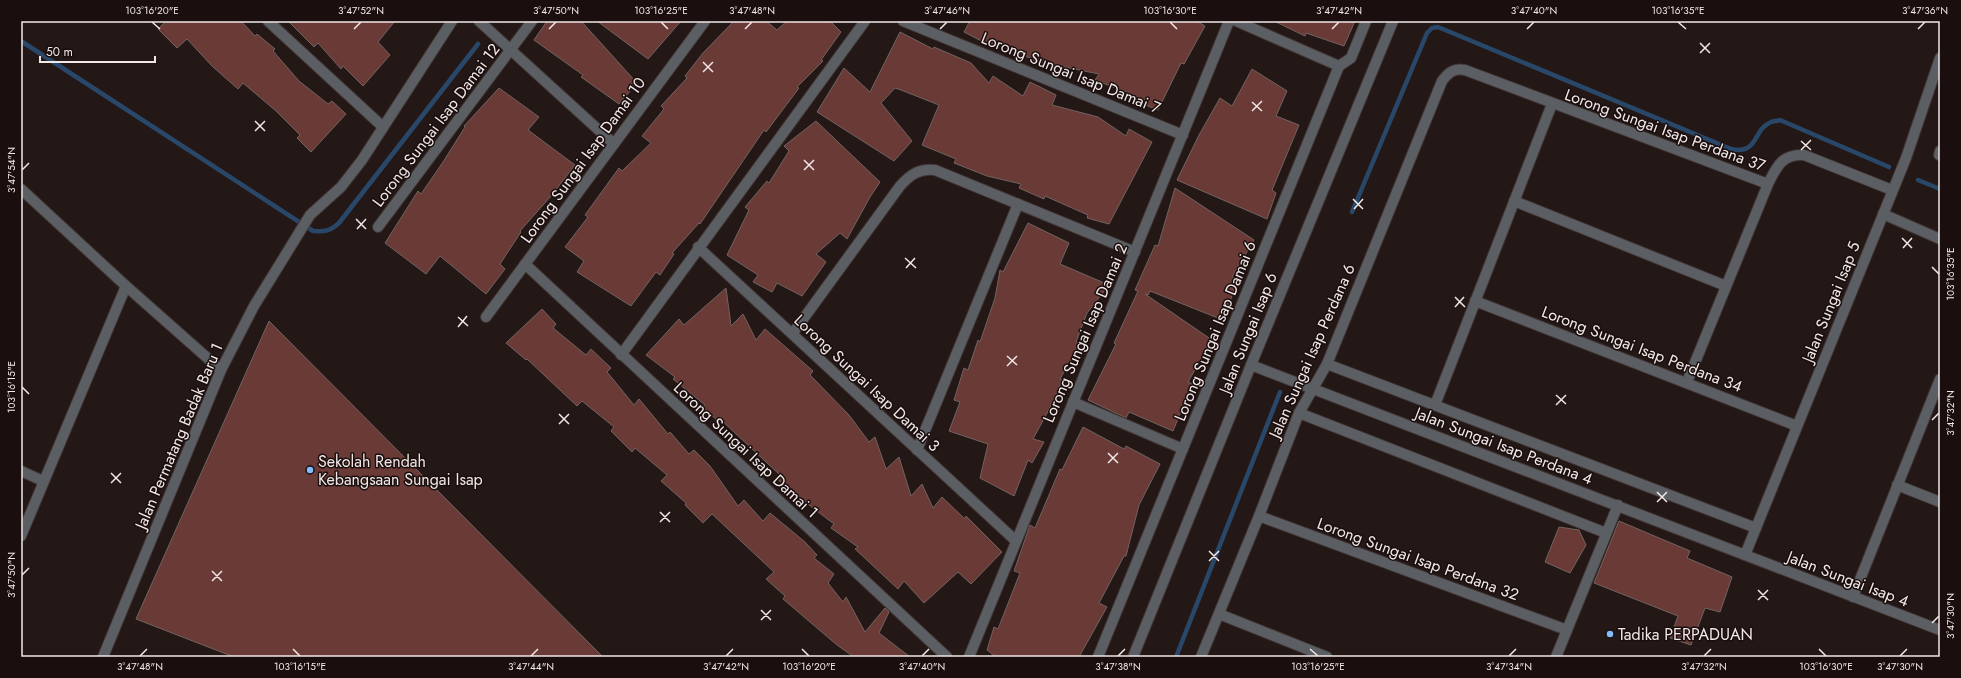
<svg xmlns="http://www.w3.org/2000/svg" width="1961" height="678" viewBox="0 0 1961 678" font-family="Jost,sans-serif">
	<rect width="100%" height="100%" fill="#241817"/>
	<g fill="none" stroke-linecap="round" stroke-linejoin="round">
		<!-- stream -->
		<g stroke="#294869" stroke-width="4.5">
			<path d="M21,41L313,231C325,232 330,231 339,223L478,44"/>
			<polyline points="1918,180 1940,189"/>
			<path d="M1352,212L1427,33L1432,28L1438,27L1731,149C1759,155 1752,130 1771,122C1773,121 1778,121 1780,120L1889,167"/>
			<polyline points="1176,657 1280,392"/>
		</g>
	</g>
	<!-- building -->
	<g fill="#693a36" stroke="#726361">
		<polygon points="166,21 241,21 255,36 257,34 275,49 273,51 299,81 328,104 332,101 346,114 311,152 297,138 300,135 276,111 243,83 238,89 212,66 187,39 177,48 158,29"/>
		<polygon points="288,21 395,21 378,42 390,55 363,86 343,66 341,69 318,43 314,47"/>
		<polygon points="547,21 581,21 637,83 619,104 581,77 583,75 534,40"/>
		<polygon points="597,21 681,21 648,59"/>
		<polygon points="734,21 766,21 777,30 787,21 830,21 841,32 821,60 823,61 797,87 799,88 766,132 764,130 700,224 699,223 672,253 674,254 660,275 656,272 631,306 577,272 584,261 565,247 588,217 585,215 619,168 622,171 651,143 642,136 664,109 661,106 687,78 685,76 703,53"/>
		<polygon points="970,21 1196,21 1205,26 1184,64 1181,63 1158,110 1128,98 1131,94 1095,80 1099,74 1035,61 994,40 991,46 964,32"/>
		<polygon points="1274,21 1355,21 1344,46 1306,33 1305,36"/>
		<polygon points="900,32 933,49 934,47 971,63 989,83 993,76 1023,96 1030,82 1056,95 1052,105 1098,117 1126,136 1129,129 1152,142 1109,224 1087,218 1088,215 1045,196 1044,199 1019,188 1021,184 987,176 954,163 956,159 922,145 939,105 901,90 895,88 881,103 912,141 894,161 817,112 844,68 870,92"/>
		<polygon points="1252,69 1287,91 1276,116 1299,125 1272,190 1276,193 1267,219 1177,180 1199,135 1220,98 1232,106"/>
		<polygon points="499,88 539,117 528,130 575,165 551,196 520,231 521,232 500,264 505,269 486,294 440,256 426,274 385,243 418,191 421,194 443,162 465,127 464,126"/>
		<polygon points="816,121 880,182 870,197 847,239 840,233 816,254 826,262 802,296 777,283 772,292 753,282 758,275 727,255 749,210 745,207 767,181 769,183 789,151 784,146"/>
		<polygon points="1175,188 1254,240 1232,277 1238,280 1223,320 1150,291 1148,295 1145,294 1212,340 1188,382 1192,384 1173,431 1129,412 1126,418 1088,400 1116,344 1114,343 1138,291 1135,290 1155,245 1158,246"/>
		<polygon points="1028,223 1069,243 1060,264 1109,285 1087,313 1076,342 1080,344 1060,379 1062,380 1053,402 1033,439 1044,442 1032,463 1028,460 1014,496 980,478 988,444 949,431 960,402 954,400 964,368 968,370 978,340 980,342 995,298 1000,270 1003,272"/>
		<polygon points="726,288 731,326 743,314 756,340 765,329 813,371 810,375 849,415 869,442 875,437 886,469 899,457 911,496 922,484 933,508 942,497 965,519 966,516 1002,552 971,584 958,572 924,603 904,581 898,589 855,549 858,547 831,528 834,524 800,498 777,479 780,475 719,418 717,420 702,407 705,405 673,379 675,377 646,355 679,319 684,325"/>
		<polygon points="542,309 556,324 553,328 586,355 591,349 611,368 607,372 634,405 639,399 668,434 670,432 689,454 694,450 710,466 738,506 744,500 763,521 770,513 805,542 817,555 814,558 834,574 828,583 843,602 846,597 865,632 885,608 889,612 879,633 910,657 854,657 837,645 783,599 785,596 766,579 774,572 712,514 703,523 685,505 686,503 661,481 667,475 635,448 632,452 611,431 614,427 582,401 577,406 527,359 526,360 506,343"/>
		<polygon points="269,321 603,657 234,657 136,619"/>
		<polygon points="1083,427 1124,449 1126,446 1160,464 1139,505 1126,556 1124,556 1099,603 1107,607 1079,657 996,657 987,650 994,627 998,629 1020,573 1014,571 1030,525 1035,528 1060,469 1062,470"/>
		<polygon points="1619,521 1690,551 1687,558 1732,577 1720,612 1705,608 1691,645 1670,638 1678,616 1594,583"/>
		<polygon points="1559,527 1579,530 1586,545 1570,573 1545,562"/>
	</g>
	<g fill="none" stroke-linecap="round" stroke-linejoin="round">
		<!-- minor casing -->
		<g stroke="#413534" stroke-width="12">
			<g id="minor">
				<polyline points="268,21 383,127"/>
				<polyline points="479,21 614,144"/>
				<polyline points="903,21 1183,135"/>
				<polyline points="1236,21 1339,66"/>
				<polyline points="1939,155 1940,151"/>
				<polyline points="21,189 126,286 221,370"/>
				<polyline points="1514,201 1726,286"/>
				<polyline points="1883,214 1940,239"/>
				<polyline points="378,227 532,21"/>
				<polyline points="698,247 1016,541"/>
				<polyline points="525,264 947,657"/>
				<polyline points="1475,301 1797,426"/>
				<polyline points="486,317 705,21"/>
				<path d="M793,333L900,186C910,175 919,168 935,170L1135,252"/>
				<polyline points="621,355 865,21"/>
				<polyline points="1327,364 1756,528"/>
				<path d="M1687,382L1768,184C1777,166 1782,154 1804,155L1892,190"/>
				<polyline points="1073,402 1183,449"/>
				<polyline points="1435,405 1552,104"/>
				<polyline points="1299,413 1606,533"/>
				<polyline points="917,450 1018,204"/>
				<polyline points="21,471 43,481"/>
				<polyline points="1897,485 1940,502"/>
				<polyline points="1259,516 1567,630"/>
				<polyline points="21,536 126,286"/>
				<polyline points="1745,555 1906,158 1940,58"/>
				<polyline points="1853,597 1940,379"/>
				<polyline points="1219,614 1327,657"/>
				<polyline points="103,657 221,370 254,306 310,215 341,187 362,160 452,21"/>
				<polyline points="969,657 1229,21"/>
				<polyline points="1098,657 1339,66 1351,58 1366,21"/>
				<polyline points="1133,657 1251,365"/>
				<path d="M1201,657L1259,516L1299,413L1327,364L1442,81C1449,72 1454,68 1465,70L1768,184"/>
				<polyline points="1556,657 1618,505"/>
			</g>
		</g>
		<!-- tertiary casing -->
		<g stroke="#413534" stroke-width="12">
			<polyline id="tertiary" points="1393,21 1251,365 1940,630"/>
		</g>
		<!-- minor -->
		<use href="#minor" stroke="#5b5f64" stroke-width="10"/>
		<!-- tertiary -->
		<use href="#tertiary" stroke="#5b5f64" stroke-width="10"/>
	</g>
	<!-- ticks -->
	<path fill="none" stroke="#f1e8e7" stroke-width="1.5" d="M152,22L160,29M661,22L668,29M1170,22L1177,29M1678,22L1686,29M354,29L361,22M549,29L556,22M745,29L752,22M940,29L947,22M1332,29L1339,22M1527,29L1534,22M1918,29L1925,22M1700,43L1710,53M1700,53L1710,43M703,62L713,72M703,72L713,62M1252,102L1262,111M1252,111L1262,101M255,121L265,131M255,131L265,121M1801,141L1811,150M1801,150L1811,140M804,160L814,170M22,170L29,163M804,170L814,160M1353,199L1363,209M1354,209L1363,199M356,219L366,229M357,229L366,219M1902,238L1912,248M1903,248L1912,238M905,258L916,268M1932,267L1939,274M906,268L915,258M1455,297L1465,307M1455,307L1464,297M458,317L468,326M458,327L467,316M1007,356L1017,365M1007,366L1017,356M22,387L29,394M1556,395L1566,404M1556,405L1566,395M559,414L569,424M1932,420L1939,413M559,424L569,414M1108,453L1118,463M1108,463L1118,453M111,473L121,483M111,483L121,473M1657,492L1667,502M1657,502L1667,492M660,512L670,522M660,522L670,512M1209,551L1219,561M1209,561L1219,551M212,571L222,581M22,575L29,568M212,581L222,571M1758,590L1768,600M1758,600L1768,590M761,610L771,620M761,620L771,610M1932,623L1939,616M293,649L300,656M802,649L809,656M1310,649L1318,656M1819,649L1826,656M140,656L147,649M531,656L538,649M726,656L733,649M922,656L929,649M1118,656L1125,649M1509,656L1516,649M1704,656L1711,649M1900,656L1907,649"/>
	<!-- markers -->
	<g fill="#83bcfb" stroke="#1a0f0e" stroke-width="1.5">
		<circle cx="310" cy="470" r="4"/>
		<circle cx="1610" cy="634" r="4"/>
	</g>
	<g text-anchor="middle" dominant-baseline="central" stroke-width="3" stroke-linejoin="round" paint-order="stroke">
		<!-- street labels -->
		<g font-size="16" fill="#f1e8e7" stroke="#1a0f0e">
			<text transform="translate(1071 73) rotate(22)">Lorong Sungai Isap Damai 7</text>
			<text transform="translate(436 125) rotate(-53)">Lorong Sungai Isap Damai 12</text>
			<text transform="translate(1665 130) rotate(20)">Lorong Sungai Isap Perdana 37</text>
			<text transform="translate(583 160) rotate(-54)">Lorong Sungai Isap Damai 10</text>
			<text transform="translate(1831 302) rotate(-68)">Jalan Sungai Isap 5</text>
			<text transform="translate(1215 331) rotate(-68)">Lorong Sungai Isap Damai 6</text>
			<text transform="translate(1085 333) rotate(-67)">Lorong Sungai Isap Damai 2</text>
			<text transform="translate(1248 333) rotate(-68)">Jalan Sungai Isap 6</text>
			<text transform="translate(1642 349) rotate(21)">Lorong Sungai Isap Perdana 34</text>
			<text transform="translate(1312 351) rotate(-66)">Jalan Sungai Isap Perdana 6</text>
			<text transform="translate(867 383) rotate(43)">Lorong Sungai Isap Damai 3</text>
			<text transform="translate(179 436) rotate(-67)">Jalan Permatang Badak Baru 1</text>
			<text transform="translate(1504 446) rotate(21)">Jalan Sungai Isap Perdana 4</text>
			<text transform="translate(746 450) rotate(43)">Lorong Sungai Isap Damai 1</text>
			<text transform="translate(1418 559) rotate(20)">Lorong Sungai Isap Perdana 32</text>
			<text transform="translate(1848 579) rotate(21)">Jalan Sungai Isap 4</text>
		</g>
		<!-- poi labels -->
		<g font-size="16" fill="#f1e8e7" stroke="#1a0f0e" text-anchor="start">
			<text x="318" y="461">Sekolah Rendah<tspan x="318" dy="18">Kebangsaan Sungai Isap</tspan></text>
			<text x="1618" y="634">Tadika PERPADUAN</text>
		</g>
	</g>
	<!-- border -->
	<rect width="1961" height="678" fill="none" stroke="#1a0f0e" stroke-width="44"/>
	<!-- scale -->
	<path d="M40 56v6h115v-6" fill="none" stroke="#f1e8e7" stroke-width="2"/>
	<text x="46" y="56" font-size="12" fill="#f1e8e7" stroke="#1a0f0e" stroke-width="3" paint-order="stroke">50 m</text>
	<rect x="22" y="22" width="1917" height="634" fill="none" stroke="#f1e8e7" stroke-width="1.5"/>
	<g font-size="10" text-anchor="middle" fill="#f1e8e7">
		<text x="152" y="14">103°16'20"E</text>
		<text x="361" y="14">3°47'52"N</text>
		<text x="556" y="14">3°47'50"N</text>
		<text x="661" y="14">103°16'25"E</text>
		<text x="752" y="14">3°47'48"N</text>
		<text x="947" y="14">3°47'46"N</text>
		<text x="1170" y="14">103°16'30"E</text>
		<text x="1339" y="14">3°47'42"N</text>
		<text x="1534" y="14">3°47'40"N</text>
		<text x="1678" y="14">103°16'35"E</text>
		<text x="1925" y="14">3°47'36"N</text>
		<text transform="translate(11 170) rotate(-90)" y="4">3°47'54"N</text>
		<text transform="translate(1950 274) rotate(-90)" y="4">103°16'35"E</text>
		<text transform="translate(11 387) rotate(-90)" y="4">103°16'15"E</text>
		<text transform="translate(1950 413) rotate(-90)" y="4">3°47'32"N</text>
		<text transform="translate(11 575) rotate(-90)" y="4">3°47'50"N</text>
		<text transform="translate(1950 616) rotate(-90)" y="4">3°47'30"N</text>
		<text x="140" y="670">3°47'48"N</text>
		<text x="300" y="670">103°16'15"E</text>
		<text x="531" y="670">3°47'44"N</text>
		<text x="726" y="670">3°47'42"N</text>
		<text x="809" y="670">103°16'20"E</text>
		<text x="922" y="670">3°47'40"N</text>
		<text x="1118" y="670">3°47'38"N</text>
		<text x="1318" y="670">103°16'25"E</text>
		<text x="1509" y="670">3°47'34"N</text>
		<text x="1704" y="670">3°47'32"N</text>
		<text x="1826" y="670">103°16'30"E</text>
		<text x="1900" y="670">3°47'30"N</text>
	</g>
</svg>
